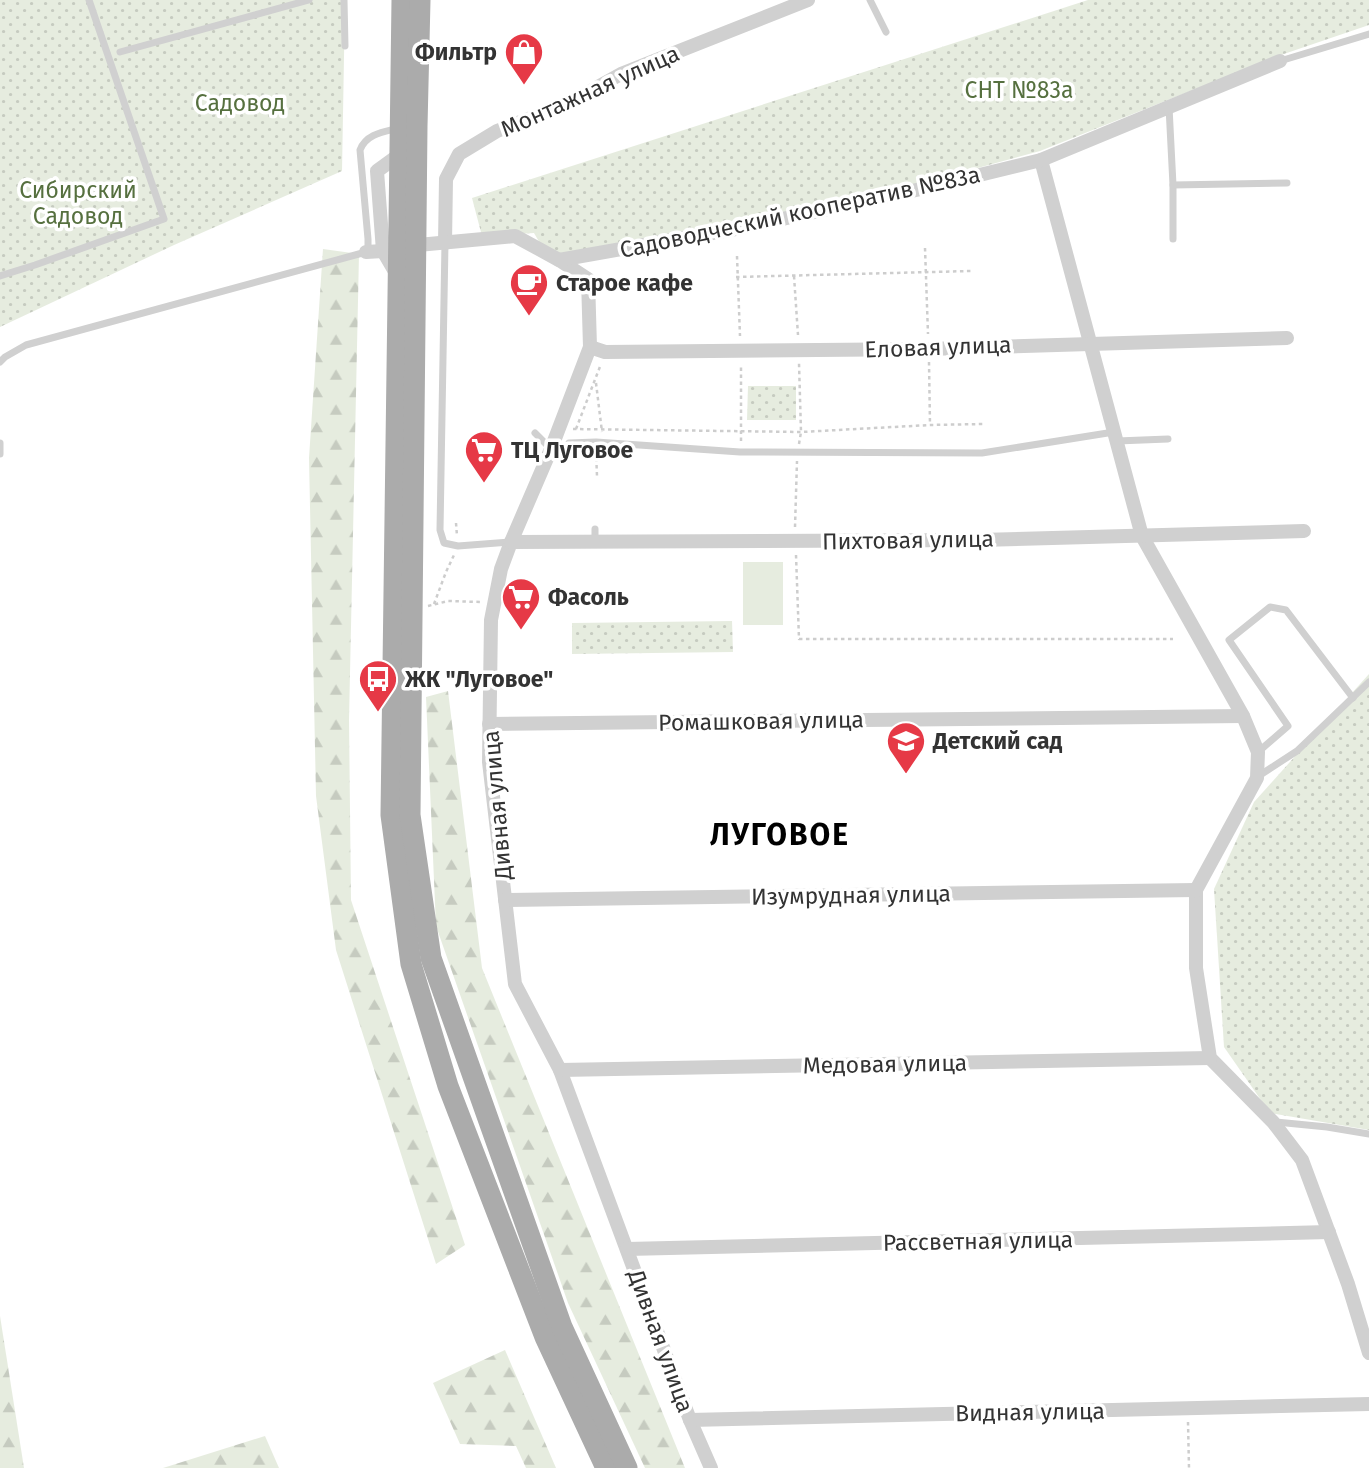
<svg xmlns="http://www.w3.org/2000/svg" width="1369" height="1468" viewBox="0 0 1369 1468" font-family="'Fira Sans',sans-serif">
	<defs>
		<pattern id="forest-firs" width="22" height="20" patternUnits="userSpaceOnUse" patternTransform="scale(1.75)"><rect width="22" height="20" fill="#e6ecdf"/><path d="M5 1l3.5 6h-7zM16 11l3.5 6h-7z" fill="#c6cbc0"/></pattern>
		<pattern id="park-dots" width="8" height="8" patternUnits="userSpaceOnUse" patternTransform="scale(1.75)"><rect width="8" height="8" fill="#e6ecdf"/><path d="M2 2h.1M6 6h.1" fill="none" stroke="#c6cbc0" stroke-width="1.8" stroke-linecap="round"/></pattern>
	</defs>
	<rect width="100%" height="100%" fill="#fff"/>
	<!-- grass -->
	<rect fill="#e6ecdf" x="743" y="562" width="40" height="63"/>
	<!-- forest -->
	<g fill="url(#forest-firs)">
		<polygon points="323,249 359,254 349,720 351,900 465,1245 436,1264 336,950 316,796 309,458"/>
		<polygon points="448,691 482,968 685,1468 645,1468 568,1303 436,926 426,697"/>
		<polygon points="0,1316 24,1468 0,1468"/>
		<polygon points="505,1350 556,1468 526,1468 516,1446 460,1444 433,1383"/>
		<polygon points="265,1436 279,1468 163,1468"/>
	</g>
	<!-- park -->
	<g fill="url(#park-dots)">
		<polygon points="0,0 345,0 342,171 174,245 0,327"/>
		<polygon points="1088,0 1369,0 1369,25 1278,56 1040,151 930,181 742,225 549,259 534,233 482,236 472,198"/>
		<polygon points="748,386 796,386 796,420 747,420"/>
		<polygon points="732,621 733,652 572,654 572,623"/>
		<polygon points="1369,674 1369,1130 1270,1113 1224,1047 1214,889 1254,802"/>
	</g>
	<g fill="none" stroke-linecap="round" stroke-linejoin="round">
		<!-- path -->
		<g stroke="#cdcdcd" stroke-width="2.5" stroke-dasharray="3.5 3.5" stroke-linecap="butt">
			<polyline points="925,248 928,334"/>
			<polyline points="737,256 740,336"/>
			<polyline points="794,276 798,335"/>
			<polyline points="736,277 971,271"/>
			<polyline points="929,362 930,425"/>
			<polyline points="596,383 602,432"/>
			<polyline points="573,429 801,432 930,425 983,424"/>
			<polyline points="576,429 601,364"/>
			<polyline points="741,441 741,364"/>
			<polyline points="799,444 801,432 799,363"/>
			<polyline points="596,451 597,476"/>
			<polyline points="456,523 457,536"/>
			<polyline points="795,527 797,461"/>
			<polyline points="796,555 799,639 1173,639"/>
			<polyline points="434,604 446,572 454,555"/>
			<polyline points="428,606 448,601 481,602"/>
			<polyline points="1188,1422 1189,1468"/>
		</g>
		<!-- lane -->
		<g stroke="#d0d0d0" stroke-width="7">
			<polyline points="344,0 345,46"/>
			<polyline points="870,0 886,32"/>
			<polyline points="120,52 309,0"/>
			<polyline points="1280,61 1369,34"/>
			<polyline points="1169,107 1173,185 1173,239"/>
			<polyline points="1173,185 1287,183"/>
			<polyline points="445,243 440,530 444,543 458,546 510,542"/>
			<polyline points="0,276 35,265 164,219 89,0"/>
			<path d="M0,362L5,357L26,345L366,252L368,247V239L360,150C366,134 383,132 399,128"/>
			<polyline points="535,433 550,448"/>
			<polyline points="1117,441 1168,439"/>
			<polyline points="0,443 0,454"/>
			<polyline points="569,443 596,442 740,452 982,453 1114,432"/>
			<polyline points="595,529 595,542"/>
			<polyline points="1258,752 1288,726 1229,640 1270,607 1286,610 1353,698"/>
			<polyline points="1257,777 1297,751 1369,682"/>
			<polyline points="1276,1122 1327,1127 1369,1134"/>
		</g>
		<!-- street -->
		<g stroke="#d0d0d0" stroke-width="14">
			<polyline points="1280,61 1041,160 1142,536 1243,716 1258,752 1257,778 1196,890 1196,968 1210,1058 1273,1122 1302,1160 1348,1284 1369,1353"/>
			<polyline points="445,243 446,179 459,154 497,131 567,104 621,74 808,0"/>
			<polyline points="407,246 515,236 559,260 588,279 590,347 551,449 511,542 501,569 491,620 489,762 515,984 560,1070 690,1420 711,1468"/>
			<polyline points="366,252 383,251"/>
			<polyline points="559,260 741,228 930,187 1041,160"/>
			<polyline points="397,275 383,251 377,171 399,155"/>
			<polyline points="590,347 605,352 929,349 1287,338"/>
			<polyline points="511,542 980,540 1304,531"/>
			<polyline points="489,724 1243,716"/>
			<polyline points="505,900 1196,890"/>
			<polyline points="560,1070 1210,1058"/>
			<polyline points="627,1249 1329,1232"/>
			<polyline points="690,1420 1369,1404"/>
		</g>
		<!-- primary -->
		<g stroke="#ababab" stroke-width="21">
			<polyline points="402,0 391,815 411,964 448,1086 545,1337 606,1468"/>
			<polyline points="420,0 417,126 410,815 431,958 562,1327 627,1468"/>
		</g>
	</g>
	<!-- icons -->
	<defs>
		<g id="shop-pin" transform="scale(2.0125)"><path d="M0 17L-7.5 6A9.5 9.5 0 1 1 7.5 6Z" fill="#e63946" stroke="#fff"/><path d="M-5-2.5h2.3a2.7 3.5 0 0 1 5.4 0H5L5.5 6h-11ZM-1.5-2.5h3a1.5 2.3 0 0 0-3 0Z" fill="#fff"/></g>
		<g id="cafe-pin" transform="scale(2.0125)"><path d="M0 17L-7.5 6A9.5 9.5 0 1 1 7.5 6Z" fill="#e63946" stroke="#fff"/><path d="M-5.5-4.5H6V0H3Q3 3.5 0 3.5H-2.5Q-5.5 3.5-5.5 0ZM3-3.2v2h1.7v-2ZM-6 4.5H4V6H-6Z" fill="#fff"/></g>
		<g id="supermarket-pin" transform="scale(2.0125)"><path d="M0 17L-7.5 6A9.5 9.5 0 1 1 7.5 6Z" fill="#e63946" stroke="#fff"/><path d="M-6-5.5h2.5l.6 2H6L4.5 2H-2.5L-4.4-4H-6ZM-1.5 3.2a1.3 1.3 0 1 0 .1 0ZM3 3.2a1.3 1.3 0 1 0 .1 0Z" fill="#fff"/></g>
		<g id="bus-pin" transform="scale(2.0125)"><path d="M0 17L-7.5 6A9.5 9.5 0 1 1 7.5 6Z" fill="#e63946" stroke="#fff"/><path d="M-5-6H5V4H4V6H2V4H-2V6H-4V4H-5ZM-3.5-4V0h7V-4ZM-3.5 1.2v1.5H-2V1.2ZM2 1.2v1.5H3.5V1.2Z" fill="#fff"/></g>
		<g id="school-pin" transform="scale(2.0125)"><path d="M0 17L-7.5 6A9.5 9.5 0 1 1 7.5 6Z" fill="#e63946" stroke="#fff"/><path d="M0-5L7-2L0 1L-7-2ZM-4 1L0 2.5L4 1V4Q0 6-4 4Z" fill="#fff"/></g>
	</defs>
	<g fill-rule="evenodd">
		<use href="#shop-pin" x="524" y="52"/>
		<use href="#cafe-pin" x="529" y="283"/>
		<use href="#supermarket-pin" x="484" y="450"/>
		<use href="#supermarket-pin" x="521" y="597"/>
		<use href="#bus-pin" x="378" y="679"/>
		<use href="#school-pin" x="906" y="741"/>
	</g>
	<g text-anchor="middle" dominant-baseline="central" stroke-width="7" stroke-linejoin="round" paint-order="stroke">
		<!-- poi labels -->
		<g font-size="23" font-weight="bold" fill="#333" stroke="#fff" text-anchor="start">
			<text x="497" y="52" text-anchor="end">Фильтр</text>
			<text x="556" y="283">Старое кафе</text>
			<text x="511" y="450">ТЦ Луговое</text>
			<text x="548" y="597">Фасоль</text>
			<text x="405" y="679">ЖК "Луговое"</text>
			<text x="933" y="741">Детский сад</text>
		</g>
		<!-- park labels -->
		<g font-size="23" fill="#56703f" stroke="#fff">
			<text x="1019" y="90">СНТ №83а</text>
			<text x="240" y="103">Садовод</text>
			<text x="78" y="190">Сибирский<tspan x="78" dy="26">Садовод</tspan></text>
		</g>
		<!-- street labels -->
		<g font-size="23" fill="#333" stroke="#fff">
			<text transform="translate(590 91) rotate(-24)">Монтажная улица</text>
			<text transform="translate(800 212) rotate(-12)">Садоводческий кооператив №83а</text>
			<text transform="translate(938 347) rotate(-2)">Еловая улица</text>
			<text transform="translate(908 540) rotate(-1)">Пихтовая улица</text>
			<text transform="translate(761 721) rotate(-1)">Ромашковая улица</text>
			<text transform="translate(497 805) rotate(-95)">Дивная улица</text>
			<text transform="translate(851 895) rotate(-1)">Изумрудная улица</text>
			<text transform="translate(885 1064) rotate(-1)">Медовая улица</text>
			<text transform="translate(978 1241) rotate(-1)">Рассветная улица</text>
			<text transform="translate(661 1341) rotate(70)">Дивная улица</text>
			<text transform="translate(1030 1412) rotate(-1)">Видная улица</text>
		</g>
		<!-- district labels -->
		<g font-size="30" font-weight="bold" letter-spacing="2" fill="#000" stroke="#fff">
			<text x="780" y="835">ЛУГОВОЕ</text>
		</g>
	</g>
</svg>
